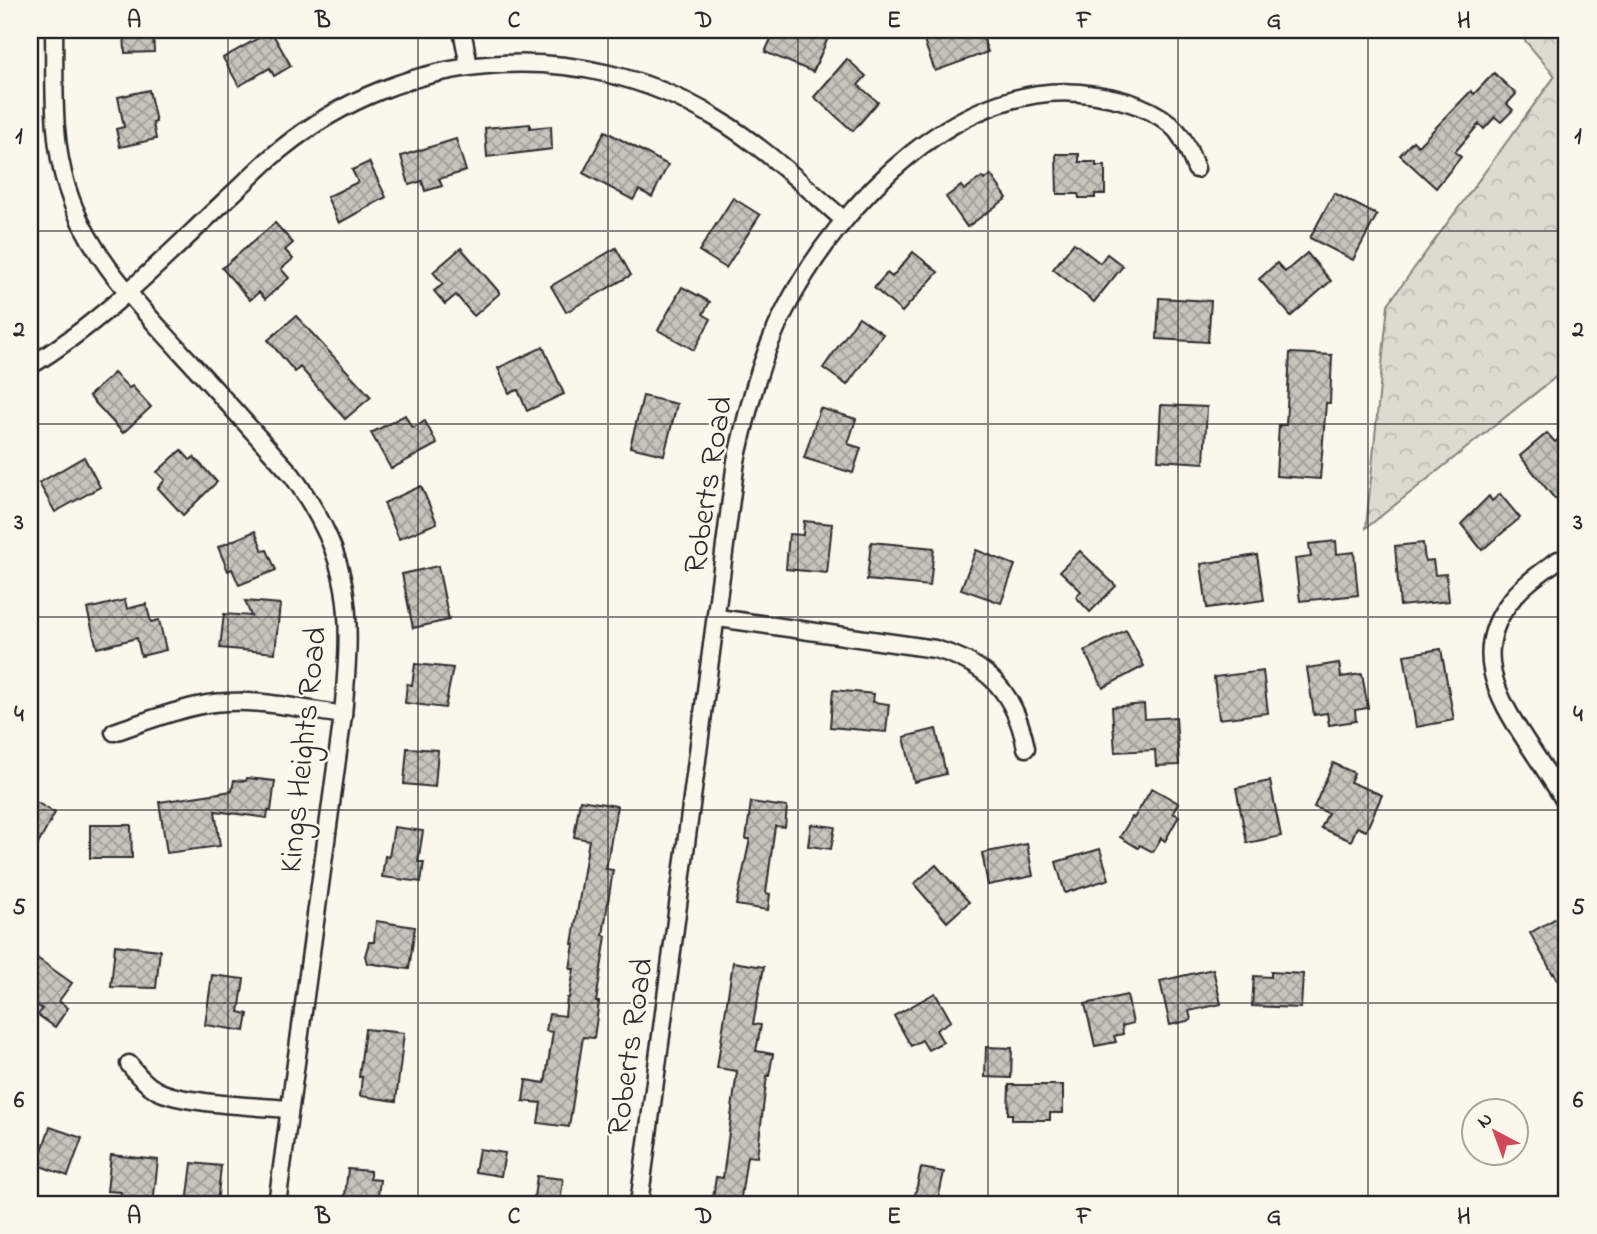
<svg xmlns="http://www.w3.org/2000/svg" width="1597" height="1234" viewBox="0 0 1597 1234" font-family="'Indie Flower',sans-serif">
	<defs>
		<pattern id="forest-crowns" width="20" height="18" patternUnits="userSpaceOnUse" patternTransform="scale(1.75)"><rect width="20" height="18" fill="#dddad0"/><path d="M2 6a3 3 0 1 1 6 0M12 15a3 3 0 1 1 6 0" fill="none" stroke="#bebbb3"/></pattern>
		<pattern id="building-cross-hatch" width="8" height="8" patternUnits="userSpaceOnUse" patternTransform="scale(1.75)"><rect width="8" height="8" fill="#c7c4bc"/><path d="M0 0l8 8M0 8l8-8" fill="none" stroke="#a29f99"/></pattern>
	</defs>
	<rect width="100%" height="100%" fill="#fbf7ec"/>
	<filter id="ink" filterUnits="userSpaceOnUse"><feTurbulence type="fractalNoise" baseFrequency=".0143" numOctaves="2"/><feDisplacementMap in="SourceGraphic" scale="14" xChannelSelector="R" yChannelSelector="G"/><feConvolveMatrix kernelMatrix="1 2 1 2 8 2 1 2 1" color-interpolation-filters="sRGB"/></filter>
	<g filter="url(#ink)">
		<!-- forest -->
		<polygon fill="url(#forest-crowns)" stroke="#84827e" stroke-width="2" points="1516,30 1567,30 1567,368 1366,528 1388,304 1555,76"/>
		<!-- building -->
		<g fill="url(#building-cross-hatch)" stroke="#2b2b2b" stroke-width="2">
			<polygon points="124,30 153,30 154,52 125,53"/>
			<polygon points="775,30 814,30 829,36 813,72 765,52"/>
			<polygon points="920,30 980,30 988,52 935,71"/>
			<polygon points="271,31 291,66 274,76 270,68 239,86 223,58"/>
			<polygon points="847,59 866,76 858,85 878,102 853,131 814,97"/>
			<polygon points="1494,73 1516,94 1507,104 1513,110 1501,122 1495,117 1484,129 1479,124 1455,152 1461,157 1436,188 1400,155 1413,141 1418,146 1471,91 1474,94"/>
			<polygon points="149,90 156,122 153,123 156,139 120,147 116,129 124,127 118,97"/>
			<polygon points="530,124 530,128 551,126 552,149 487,157 485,128"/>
			<polygon points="605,131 668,165 652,197 639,190 633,200 583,173"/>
			<polygon points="456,139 466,171 439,179 442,186 425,191 422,181 409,185 401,156"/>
			<polygon points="1056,154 1079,154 1079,162 1096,162 1096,166 1105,166 1105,194 1095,194 1095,198 1079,198 1078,194 1057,194"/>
			<polygon points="369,162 386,197 339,223 327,197 358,182 352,170"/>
			<polygon points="991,175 1007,198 967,227 946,197 961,186 964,190 982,177 984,180"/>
			<polygon points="1334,193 1377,215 1353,260 1310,238"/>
			<polygon points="733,198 760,215 726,268 699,251"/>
			<polygon points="275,223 293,243 285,250 293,259 281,269 289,278 265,299 259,292 250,300 222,268"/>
			<polygon points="1074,243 1100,263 1107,254 1123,266 1094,302 1053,269"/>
			<polygon points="461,248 500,293 474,316 456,295 445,304 434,291 443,284 433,272"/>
			<polygon points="616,248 631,275 566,312 551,286"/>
			<polygon points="913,252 938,272 902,312 874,288 887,273 892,277"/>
			<polygon points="1307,253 1331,281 1291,316 1259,279 1277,263 1285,272"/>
			<polygon points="682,287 710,302 703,314 711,319 694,350 658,330"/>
			<polygon points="1159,298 1211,301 1208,342 1157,339"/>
			<polygon points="296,316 371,397 345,419 300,367 295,372 268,340"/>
			<polygon points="859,317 883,334 847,385 823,368"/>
			<polygon points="543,347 564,394 527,411 518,390 509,393 498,368"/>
			<polygon points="1290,353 1332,355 1330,403 1326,403 1320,479 1276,476 1279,425 1286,425"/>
			<polygon points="114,373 129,388 132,386 151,407 123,433 89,396"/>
			<polygon points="643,396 677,404 664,455 630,447"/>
			<polygon points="1161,405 1207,407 1204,463 1158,460"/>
			<polygon points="820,408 856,419 848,444 861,448 853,473 804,458"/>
			<polygon points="405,415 412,428 425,421 437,444 391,469 371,433"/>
			<polygon points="1567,432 1567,489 1555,499 1520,456 1547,433 1555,442"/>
			<polygon points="181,450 190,460 194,457 217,482 183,515 158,488 165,480 157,472"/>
			<polygon points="84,457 100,487 55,512 39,483"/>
			<polygon points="421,486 437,523 399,539 384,503"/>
			<polygon points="1500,494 1520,518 1482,550 1461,524 1489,496 1492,501"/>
			<polygon points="804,521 832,524 827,573 786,569 789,534 803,535"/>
			<polygon points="255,531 263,551 267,550 276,570 239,585 232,569 228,571 218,547"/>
			<polygon points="1336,541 1337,554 1354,552 1358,595 1300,601 1295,559 1311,557 1309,544"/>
			<polygon points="871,542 934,548 930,586 867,580"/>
			<polygon points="1423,543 1425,561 1433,560 1435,575 1446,574 1449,601 1400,606 1395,546"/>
			<polygon points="976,550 1015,565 1001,603 961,589"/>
			<polygon points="1080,551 1116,586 1090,612 1076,597 1081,591 1060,571"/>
			<polygon points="1257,555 1264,600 1207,608 1201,564"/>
			<polygon points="438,566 449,620 413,628 402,574"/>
			<polygon points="125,600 127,609 146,604 151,622 159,620 166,650 141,656 137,638 97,648 87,609"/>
			<polygon points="245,601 280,604 275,653 220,648 224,614 251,616"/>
			<polygon points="1126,630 1144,666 1103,688 1084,651"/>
			<polygon points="1441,649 1454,720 1416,727 1404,655"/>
			<polygon points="1339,663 1341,677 1362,674 1368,708 1355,710 1356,721 1329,725 1327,713 1314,715 1307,668"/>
			<polygon points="415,664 453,668 445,708 405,703 407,684 412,685"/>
			<polygon points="1263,671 1268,713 1219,719 1214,677"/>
			<polygon points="833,690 874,694 873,702 889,704 886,732 830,727"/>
			<polygon points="1144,704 1145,719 1176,717 1179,765 1156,766 1155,750 1115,752 1112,707"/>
			<polygon points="936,729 946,774 914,782 904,737"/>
			<polygon points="407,748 438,750 435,787 404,784"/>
			<polygon points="1333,763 1354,773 1350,782 1382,795 1366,831 1357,827 1351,841 1321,828 1328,813 1314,807"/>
			<polygon points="247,778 275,781 271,811 268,811 267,818 215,811 220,846 167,853 159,802 232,791 234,780 246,781"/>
			<polygon points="1270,781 1281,836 1247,843 1236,788"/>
			<polygon points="1152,788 1178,803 1173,813 1179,816 1165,841 1161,838 1153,852 1140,845 1138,848 1120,837 1132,817 1134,818"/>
			<polygon points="580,800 617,806 606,869 613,870 603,935 606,936 596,1002 599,1002 594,1038 583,1037 569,1127 538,1123 541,1103 523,1101 526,1080 545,1083 553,1032 546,1031 549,1014 565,1016 567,998 569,998 574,969 570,969 574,944 572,944 589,840 574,837"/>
			<polygon points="34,801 55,813 30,859 30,810"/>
			<polygon points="751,802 787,807 785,827 775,826 766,893 770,894 768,910 736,905 750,839 746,839"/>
			<polygon points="811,824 835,827 831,849 808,846"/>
			<polygon points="90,825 131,825 132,858 90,858"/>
			<polygon points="394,827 423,831 418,862 424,862 421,882 382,877 385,856 389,857"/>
			<polygon points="1027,844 1033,876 988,885 982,853"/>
			<polygon points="1100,849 1109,879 1065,893 1056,862"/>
			<polygon points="936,865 969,902 947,922 914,884"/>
			<polygon points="1567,912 1567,999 1554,973 1553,974 1530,933"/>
			<polygon points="376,921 415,927 409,969 367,963 365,956 369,942 374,942"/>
			<polygon points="115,945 160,950 156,988 111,987"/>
			<polygon points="30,953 72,983 59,1001 68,1008 55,1027 38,1015 42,1009 30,1000"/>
			<polygon points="733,962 764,967 753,1024 761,1025 756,1051 773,1054 769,1076 767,1076 757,1157 747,1156 740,1204 712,1204 716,1177 723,1178 737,1071 717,1068"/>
			<polygon points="1213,969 1221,1004 1189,1011 1191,1020 1170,1025 1160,981"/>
			<polygon points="1271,972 1303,974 1301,1008 1252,1006 1254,976 1271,977"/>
			<polygon points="212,975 244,979 239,1012 248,1014 245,1031 205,1025"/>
			<polygon points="935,993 951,1021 936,1030 943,1042 928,1050 922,1040 911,1046 894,1016"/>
			<polygon points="1127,995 1133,1023 1122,1026 1123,1034 1114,1036 1116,1042 1095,1046 1085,1004"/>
			<polygon points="365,1029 404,1033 396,1101 360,1096 362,1077 359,1077"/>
			<polygon points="986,1047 1012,1048 1011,1078 985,1077"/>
			<polygon points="1009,1085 1063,1085 1063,1113 1050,1113 1050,1120 1012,1120 1012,1114 1008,1114"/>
			<polygon points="50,1127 82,1138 68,1176 37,1165"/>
			<polygon points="479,1149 505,1153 501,1176 475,1172"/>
			<polygon points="111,1155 158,1160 153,1204 120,1202 121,1192 107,1191"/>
			<polygon points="192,1163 221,1166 217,1204 187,1204"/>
			<polygon points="921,1168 944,1172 937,1204 913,1204"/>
			<polygon points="348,1169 370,1171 370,1179 380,1180 377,1204 344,1204"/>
			<polygon points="537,1176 563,1179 560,1204 533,1204"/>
		</g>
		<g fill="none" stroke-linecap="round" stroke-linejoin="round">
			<!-- minor casing -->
			<g stroke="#2b2b2b" stroke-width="21">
				<g id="minor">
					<path d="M54,30C55,82 51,138 67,188C87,254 137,303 182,353C219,393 255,434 292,475C354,563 352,611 343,715L277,1204"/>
					<polyline points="462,30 469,66"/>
					<path d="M30,366C104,321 164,258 227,199C245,183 262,164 281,149C405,48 579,35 716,118C763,146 803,185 844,220"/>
					<path d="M1558,560C1541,573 1522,585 1509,603C1472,652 1497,696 1526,741C1540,762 1554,783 1567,805"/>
					<path d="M718,618L935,649C989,664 1015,693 1026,748"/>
					<path d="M114,732C141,723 169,712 197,706C244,695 296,708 343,715"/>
					<path d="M129,1064C137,1074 144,1083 156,1090C182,1104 256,1106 288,1109"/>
					<path d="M639,1204L736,461C748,409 760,358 785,310C839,204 964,71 1096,95C1123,99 1158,109 1177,131C1186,142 1191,156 1196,169"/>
				</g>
			</g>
			<!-- minor -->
			<use href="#minor" stroke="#fbf7ec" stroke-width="16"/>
		</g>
	</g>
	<!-- grid -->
	<path fill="none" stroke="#2b2b2b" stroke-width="2" stroke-opacity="0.55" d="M228,30V1204M418,30V1204M608,30V1204M798,30V1204M988,30V1204M1178,30V1204M1368,30V1204M30,231H1567M30,424H1567M30,617H1567M30,810H1567M30,1003H1567"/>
	<g text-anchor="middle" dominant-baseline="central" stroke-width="5" stroke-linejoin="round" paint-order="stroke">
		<!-- street labels -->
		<g font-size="32" fill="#2b2b2b" stroke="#fbf7ec">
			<text transform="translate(710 485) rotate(-81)">Roberts Road</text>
			<text transform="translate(305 750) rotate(-84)">Kings Heights Road</text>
			<text transform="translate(632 1047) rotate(-82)">Roberts Road</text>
		</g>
	</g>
	<!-- margin -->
	<rect width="1597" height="1234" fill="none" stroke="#fbf7ec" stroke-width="77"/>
	<!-- north arrow -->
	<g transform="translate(1495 1132) rotate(319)"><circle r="33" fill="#fbf7ec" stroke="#a8a59f" stroke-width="2"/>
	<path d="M0-5L12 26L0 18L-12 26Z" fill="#d1495b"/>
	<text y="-10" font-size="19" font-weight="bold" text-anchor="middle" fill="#2b2b2b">N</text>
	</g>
	<rect x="38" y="38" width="1520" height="1158" fill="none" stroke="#2b2b2b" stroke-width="2.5"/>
	<g font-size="23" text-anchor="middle" font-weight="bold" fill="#2b2b2b">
		<text x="134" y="27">A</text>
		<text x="323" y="27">B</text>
		<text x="514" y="27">C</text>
		<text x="704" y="27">D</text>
		<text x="894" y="27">E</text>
		<text x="1084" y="27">F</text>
		<text x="1274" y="27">G</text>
		<text x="1464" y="27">H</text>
		<text x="19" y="143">1</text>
		<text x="1578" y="143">1</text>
		<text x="19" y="336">2</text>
		<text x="1578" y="336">2</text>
		<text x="19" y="529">3</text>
		<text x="1578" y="529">3</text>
		<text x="19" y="721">4</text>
		<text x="1578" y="721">4</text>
		<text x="19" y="914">5</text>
		<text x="1578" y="914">5</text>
		<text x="19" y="1107">6</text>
		<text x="1578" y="1107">6</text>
		<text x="134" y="1223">A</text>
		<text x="323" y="1223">B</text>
		<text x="514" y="1223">C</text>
		<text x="704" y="1223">D</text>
		<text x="894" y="1223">E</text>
		<text x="1084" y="1223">F</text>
		<text x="1274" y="1223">G</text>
		<text x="1464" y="1223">H</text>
	</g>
</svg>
